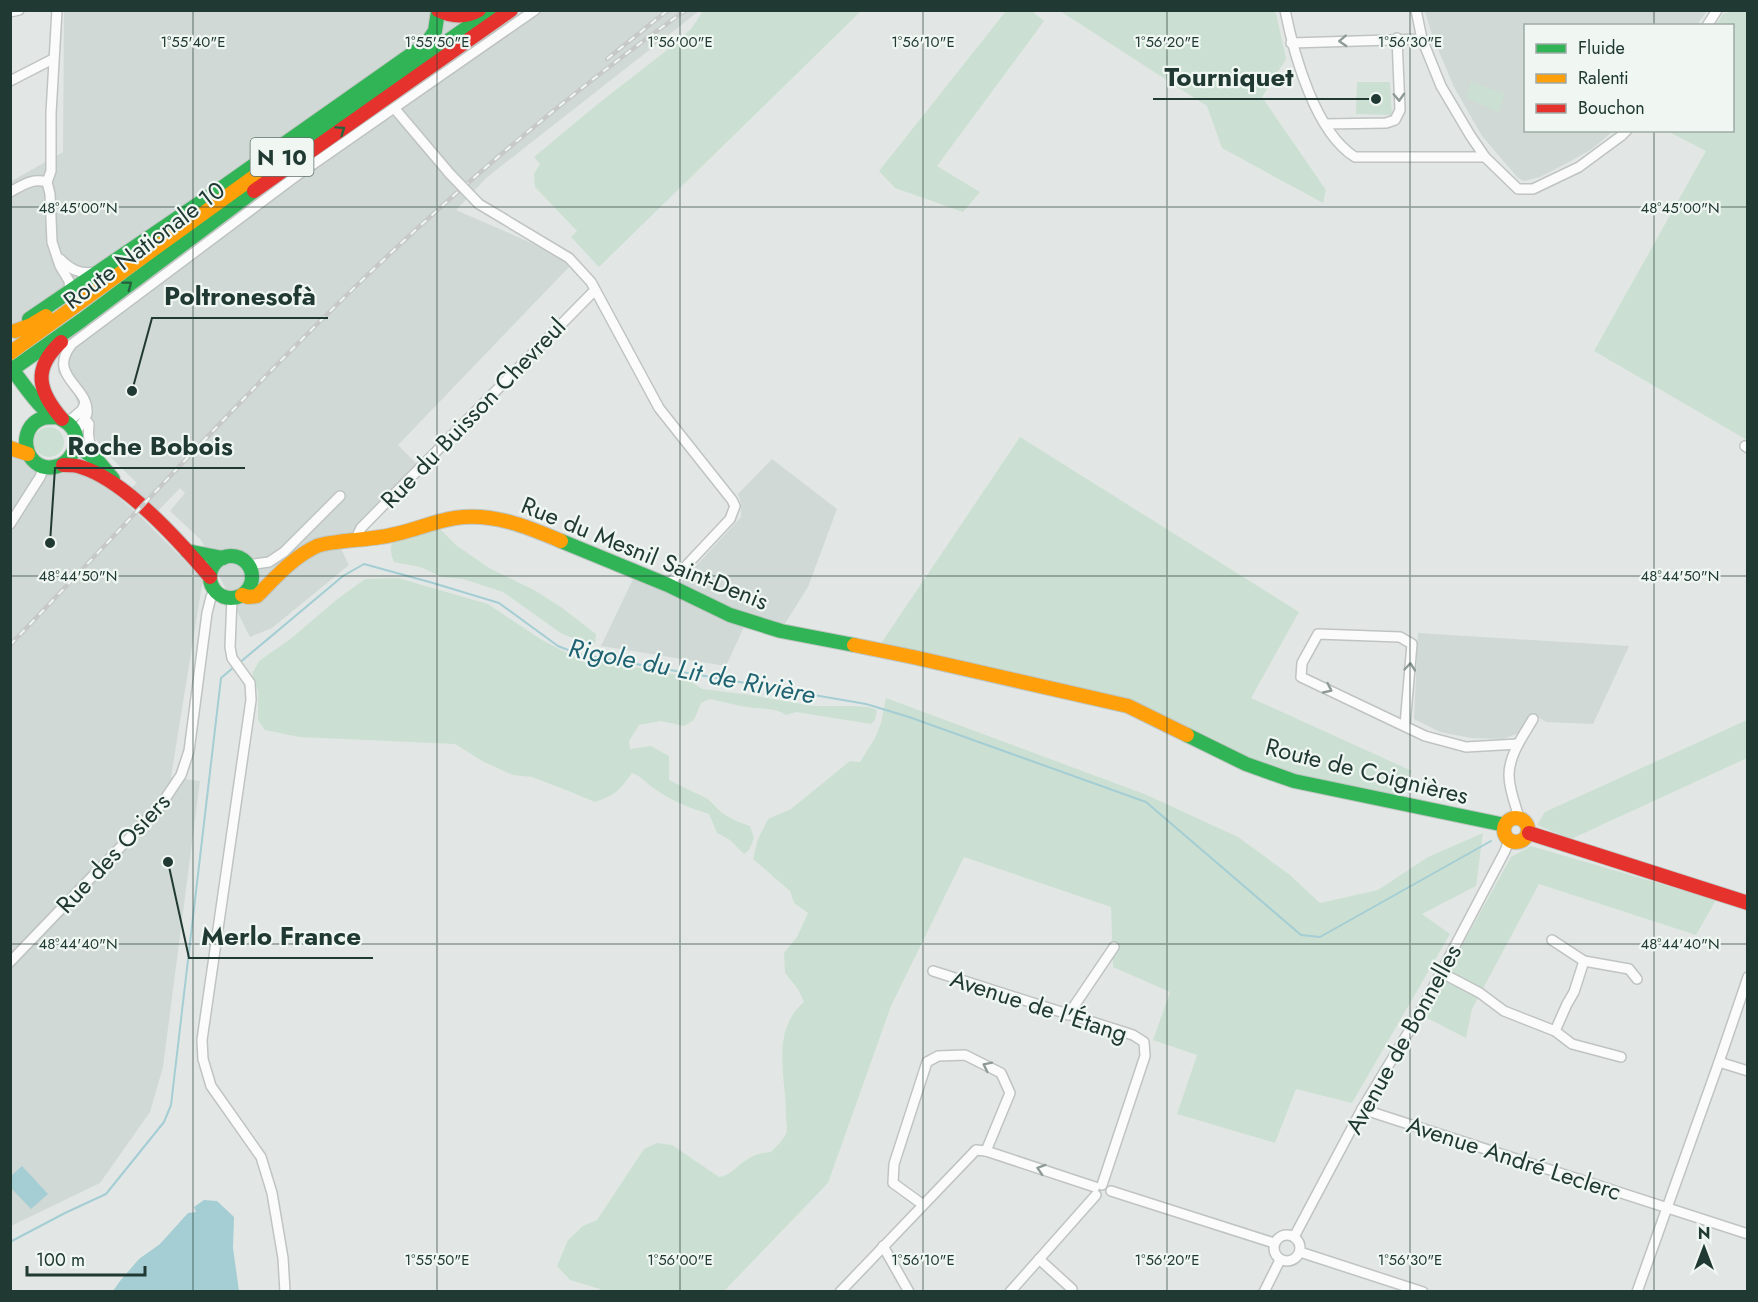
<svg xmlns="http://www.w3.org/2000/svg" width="1758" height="1302" viewBox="0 0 1758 1302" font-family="Jost,sans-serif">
	<rect width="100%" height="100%" fill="#e2e7e5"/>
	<!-- built -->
	<g fill="#d0d9d5">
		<polygon points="64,11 486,11 11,337 10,182 63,152"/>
		<polygon points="523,11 699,11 486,178 456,210 559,255 570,266 398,445 417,464 340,547 349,565 272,628 250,637 201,540 170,511 185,493 180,488 156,513 130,489 137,483 101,448 77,402 75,396 58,372 59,351 70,339 221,227 384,109"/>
		<polygon points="1425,11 1707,11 1697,25 1526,26 1526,130 1613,131 1592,149 1571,161 1540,177 1524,181 1518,178 1482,136 1454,87 1432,35"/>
		<polygon points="11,455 92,474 142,518 203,579 171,777 200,781 163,1067 150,1112 100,1183 11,1226"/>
		<polygon points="772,459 837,509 808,587 784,625 749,616 726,666 601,646 634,577 671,593 741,517 741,503 738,494"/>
		<polygon points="1418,633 1629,646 1593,724 1546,722 1533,714 1522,732 1503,739 1471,738 1440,732 1414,719"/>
	</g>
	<!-- green -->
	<g fill="#cbe0d2">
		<polygon points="703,11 861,11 599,267 571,237 577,231 535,187 534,174 540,164 534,157 599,103 671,47 691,29"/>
		<polygon points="1006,11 1032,11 1044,21 937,166 980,192 963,212 895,188 879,171"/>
		<polygon points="1270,11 1276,13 1286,59 1262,97 1326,190 1323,203 1222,148 1207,106 1060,11"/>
		<polygon points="1732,11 1748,11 1747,440 1594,351 1706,151 1667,131 1732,130 1732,26 1716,25 1723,14"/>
		<polygon points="1357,82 1390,82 1392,115 1356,114"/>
		<polygon points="1471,82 1505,94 1499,112 1466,98"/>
		<circle cx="49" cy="442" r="15"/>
		<polygon points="1020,437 1299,612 1251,698 1412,771 1397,797 1270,768 1212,738 1133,701 880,645"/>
		<path d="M439,528L456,545L489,568L534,590L561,607L596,634L595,643L581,641L562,634L503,592L463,579L442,577L420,567L394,562C391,555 389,548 393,542Z"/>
		<path d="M398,578L488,604L542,640L579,659L635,667L683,676L702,689L744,694L813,706H854L868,707L877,710L875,720L871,724L796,712L786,715C775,708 765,709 753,708C739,706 724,702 710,699L701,703L694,720L684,726L661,721L639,725L629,741L630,749L651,746L669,756V780L708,799L722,813L736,821L750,826L754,838L749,850L744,854L730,840L717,833L709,814C689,808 668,799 652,787C644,781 641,776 632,773C619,791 616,795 595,802L566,790L532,777L513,775L484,762L455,744L299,737L265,730L258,720V692L252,674L259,661L293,637L336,600L365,579Z"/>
		<path d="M886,698L1147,795L1238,837L1290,875L1320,903L1378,890L1428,857L1483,833L1476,886L1422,914L1450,934L1352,1103L1296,1089L1275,1143L1177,1114L1197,1055L1153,1040L1170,992L1113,967L1111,907L964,857L891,1006L828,1183L724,1291H600V1289L570,1280L557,1266L568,1240L583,1226L597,1220L644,1149L657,1143L672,1145L719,1177C732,1175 737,1165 748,1159C755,1154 763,1153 771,1152C776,1147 783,1140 786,1134C788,1129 786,1121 786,1116C786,1077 770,1031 804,1002L798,989L785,973L784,953L797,937L808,913L794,903L790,891L753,859L758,839L768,819L791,809L850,761L860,762L875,738L881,723Z"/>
		<polygon points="1747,720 1747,758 1571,839 1537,825 1545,812"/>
		<polygon points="1531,846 1716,900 1696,935 1539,884 1472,1009 1466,1038 1423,1016 1511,857"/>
	</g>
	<!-- water -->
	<g fill="#a4cdd4">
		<polygon points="22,1166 48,1194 31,1209 11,1188 11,1176"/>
		<polygon points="204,1200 217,1201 234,1217 233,1248 239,1291 113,1291 120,1281 139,1259 160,1244 188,1213 196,1212 194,1207"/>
	</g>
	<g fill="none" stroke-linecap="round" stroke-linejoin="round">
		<!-- stream -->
		<g stroke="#a4cdd4" stroke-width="2">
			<polyline points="238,664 343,576 364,564 433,583 499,603 558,646 578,654 866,704 909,717 1146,802 1301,935 1320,937 1491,841"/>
			<polyline points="10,1242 65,1213 106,1194 164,1122 171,1105 221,678 234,667"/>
		</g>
		<!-- street casing -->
		<g stroke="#bfc4c2" stroke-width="12">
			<g id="street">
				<path d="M1285,10C1294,55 1315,132 1355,157H1485"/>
				<polyline points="1416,10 1422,39 1441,86 1470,135 1485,157 1518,189 1533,189 1579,167 1621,136 1627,130"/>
				<polyline points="10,12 19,10"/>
				<polyline points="1707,26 1717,10"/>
				<polyline points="1291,43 1422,39"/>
				<polyline points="10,81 53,59"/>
				<polyline points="395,109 450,174"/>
				<polyline points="1325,124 1386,123 1395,120 1400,110 1397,38"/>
				<polyline points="47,182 51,171 51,113 57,10"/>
				<path d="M10,192C23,185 32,178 47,182L50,194L52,242L60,266L69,281L70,291"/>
				<polyline points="479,204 569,258 591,282 659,408 732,500 735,506 730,519 668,585"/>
				<path d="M60,259C70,269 80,275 95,272"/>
				<path d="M85,419L89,424C87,437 90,446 96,458"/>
				<polyline points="68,422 82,410 85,403"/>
				<path d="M75,433C79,427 86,420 87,413C89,386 46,376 72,344L299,174L535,10"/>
				<polyline points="1745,446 1748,448"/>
				<polyline points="10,524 40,477 44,467"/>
				<polyline points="358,541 358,534 361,528 595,290"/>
				<polyline points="248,565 269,562 284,552 340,496"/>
				<polyline points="232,598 230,647 232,658 250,683 251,700 202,1040 203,1059 211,1086 261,1157 272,1193 283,1258 285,1292"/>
				<polyline points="1405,725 1412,644 1400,637 1318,634 1302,663 1301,677 1425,736 1466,747 1518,744"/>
				<path d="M1519,817C1515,804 1509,789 1509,775C1509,755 1523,736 1533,719"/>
				<polyline points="1552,940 1584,961 1629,969 1637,979"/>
				<polyline points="10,962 161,805 181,775 189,751 207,613 211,597 215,590"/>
				<polyline points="933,971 1133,1035 1144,1042 1145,1056 1102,1185"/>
				<polyline points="1442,973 1480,993 1504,1011 1555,1031 1572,1044 1621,1057"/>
				<polyline points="1068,1015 1114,947"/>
				<polyline points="1555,1031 1567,1004 1574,992 1584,961"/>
				<polyline points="1719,1062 1748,1071"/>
				<polyline points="1362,1109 1748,1234"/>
				<polyline points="1111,1191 1274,1243"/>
				<polyline points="922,1204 893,1183 894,1164 927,1062 938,1056 965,1055 1001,1073 1010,1093 986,1151"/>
				<circle cx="1287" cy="1248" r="13"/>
				<polyline points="1294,1237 1362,1109 1417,1018 1505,851 1509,840"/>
				<polyline points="883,1246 909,1292"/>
				<polyline points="1300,1252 1423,1292"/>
				<polyline points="1039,1259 1072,1289"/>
				<polyline points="840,1292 976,1150 986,1151 1095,1187"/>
				<polyline points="1010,1292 1096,1195"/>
				<polyline points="1264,1292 1280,1260"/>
				<polyline points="1637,1292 1719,1062 1748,977"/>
			</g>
		</g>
		<!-- fast casing -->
		<g stroke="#bec5c2" stroke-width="16">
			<g id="fast">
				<polyline points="255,176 492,10"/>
				<polyline points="29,319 220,189 426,44 435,31 438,11"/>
				<path d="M10,367C21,380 30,395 42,407C53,418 72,419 76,436C77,442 76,449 72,454C68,461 61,466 54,467C24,472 15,427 43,418C47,417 53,417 57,417"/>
				<polyline points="10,371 82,320 254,191"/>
				<polyline points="76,442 80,448 97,460 113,479"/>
				<polyline points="561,541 668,585 730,615 781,631 854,645"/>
				<polyline points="187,551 223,558"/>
				<circle cx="231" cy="577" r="21"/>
				<polyline points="1187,735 1246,764 1294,781 1505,825"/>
			</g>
		</g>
		<!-- slow casing -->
		<g stroke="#bec5c2" stroke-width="16">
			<g id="slow">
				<polyline points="15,331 31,325 46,316"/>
				<polyline points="10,353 255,176"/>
				<polyline points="10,448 28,454"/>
				<path d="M242,595L248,597L257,596C275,578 293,557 317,546C329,541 364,540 380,537C406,534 430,522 455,518C492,512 528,527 561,541"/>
				<polyline points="854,645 913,657 1128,706 1187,735"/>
				<circle cx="1516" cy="830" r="12"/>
			</g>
		</g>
		<!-- jam casing -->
		<g stroke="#bec5c2" stroke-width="16">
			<g id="jam">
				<path d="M438,10C452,17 465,18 479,10"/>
				<polyline points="254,191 511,10"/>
				<path d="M61,342C32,369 38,391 62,419"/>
				<path d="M63,465C69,465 76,465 81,467C125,480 180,542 210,577"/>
				<polyline points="1529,833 1748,903"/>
			</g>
		</g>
		<!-- street -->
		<use href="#street" stroke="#fbfbfb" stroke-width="9"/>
		<!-- fast -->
		<use href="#fast" stroke="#30b455" stroke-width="14"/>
		<!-- slow -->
		<use href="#slow" stroke="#ff9f0a" stroke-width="14"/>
		<!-- jam -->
		<use href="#jam" stroke="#e5322d" stroke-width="14"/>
		<!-- rail casing -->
		<g stroke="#c6c9c8" stroke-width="4.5">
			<g id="rail">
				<polyline points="607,59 668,10"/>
				<path d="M10,645C126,525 237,401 357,285C460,186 569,93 686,10"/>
			</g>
		</g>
		<!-- rail -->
		<use href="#rail" stroke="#f0f7f3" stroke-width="2" stroke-dasharray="7" stroke-linecap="butt"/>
		<!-- street-bridge casing -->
		<g stroke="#bfc4c2" stroke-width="12" stroke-linecap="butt">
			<polyline id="street-bridge" points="450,174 479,204"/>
		</g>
		<!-- street-bridge -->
		<use href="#street-bridge" stroke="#fbfbfb" stroke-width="9"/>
	</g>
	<!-- one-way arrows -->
	<defs><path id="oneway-chevron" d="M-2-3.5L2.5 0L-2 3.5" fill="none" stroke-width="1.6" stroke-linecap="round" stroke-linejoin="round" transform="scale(1.5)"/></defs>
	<g stroke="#8e9a97">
		<use href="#oneway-chevron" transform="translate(1343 41) rotate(177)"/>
		<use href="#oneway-chevron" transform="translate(1399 97) rotate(88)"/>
		<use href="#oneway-chevron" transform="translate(1410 667) rotate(-85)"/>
		<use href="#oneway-chevron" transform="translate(1328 689) rotate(25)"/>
		<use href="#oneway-chevron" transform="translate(987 1066) rotate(-154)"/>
		<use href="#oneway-chevron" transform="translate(1041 1169) rotate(-162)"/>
	</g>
	<g stroke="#26643f">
		<use href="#oneway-chevron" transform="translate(341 130) rotate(-35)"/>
		<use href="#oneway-chevron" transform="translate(128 285) rotate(-37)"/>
	</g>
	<!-- ticks -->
	<path fill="none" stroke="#213933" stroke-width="1.5" stroke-opacity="0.45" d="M193,10V1292M437,10V1292M680,10V1292M923,10V1292M1167,10V1292M1410,10V1292M1654,10V26M1654,130V1292M10,207H1748M10,576H1748M10,944H1748"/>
	<g text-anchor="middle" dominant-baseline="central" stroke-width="4.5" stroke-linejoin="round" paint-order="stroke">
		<!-- shield labels -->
		<rect fill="#f0f7f3" stroke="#5f726d" stroke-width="1.5" x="250.5" y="138" width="63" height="38" rx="4.5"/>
		<g font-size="22" font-weight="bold" fill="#213933">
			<text x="282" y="157">N 10</text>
		</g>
		<!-- street labels -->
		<g font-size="24" fill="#213933" stroke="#f0f7f3">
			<text transform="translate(144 245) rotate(-37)">Route Nationale 10</text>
			<text transform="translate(473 413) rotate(-46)">Rue du Buisson Chevreul</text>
			<text transform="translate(645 553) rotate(22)">Rue du Mesnil Saint-Denis</text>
			<text transform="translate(1367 771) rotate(14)">Route de Coignières</text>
			<text transform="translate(113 853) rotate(-47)">Rue des Osiers</text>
			<text transform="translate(1039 1006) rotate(18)">Avenue de l'Étang</text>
			<text transform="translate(1403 1039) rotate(-61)">Avenue de Bonnelles</text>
			<text transform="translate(1514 1158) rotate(18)">Avenue André Leclerc</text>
		</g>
		<!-- water labels -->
		<g font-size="26" font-style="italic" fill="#1f6372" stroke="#f0f7f3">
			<text transform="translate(692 671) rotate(11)">Rigole du Lit de Rivière</text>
		</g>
	</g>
	<g font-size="15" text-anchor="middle" fill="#213933" stroke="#f0f7f3" stroke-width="4.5" stroke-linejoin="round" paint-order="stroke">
		<text x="193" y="47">1°55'40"E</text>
		<text x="437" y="47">1°55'50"E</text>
		<text x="680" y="47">1°56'00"E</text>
		<text x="923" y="47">1°56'10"E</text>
		<text x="1167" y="47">1°56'20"E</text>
		<text x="1410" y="47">1°56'30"E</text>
		<text x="78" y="213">48°45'00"N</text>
		<text x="1680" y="213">48°45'00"N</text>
		<text x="78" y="581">48°44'50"N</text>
		<text x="1680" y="581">48°44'50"N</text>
		<text x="78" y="949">48°44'40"N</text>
		<text x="1680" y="949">48°44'40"N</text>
		<text x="437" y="1265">1°55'50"E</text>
		<text x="680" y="1265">1°56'00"E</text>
		<text x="923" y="1265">1°56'10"E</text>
		<text x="1167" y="1265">1°56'20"E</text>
		<text x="1410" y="1265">1°56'30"E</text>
	</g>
	<!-- callouts -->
	<path fill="none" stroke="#213933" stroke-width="2" d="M1376 99L1306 99H1153M132 391L152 318H328M50 543L55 468H245M168 862L189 958H373"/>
	<g fill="#213933" stroke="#f0f7f3" stroke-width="2">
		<circle cx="1376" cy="99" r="6"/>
		<circle cx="132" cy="391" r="6"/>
		<circle cx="50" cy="543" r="6"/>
		<circle cx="168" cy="862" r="6"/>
	</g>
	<g font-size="26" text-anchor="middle" font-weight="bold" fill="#213933" stroke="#f0f7f3" stroke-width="4.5" stroke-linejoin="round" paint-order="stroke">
		<text x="1229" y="86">Tourniquet</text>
		<text x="240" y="305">Poltronesofà</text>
		<text x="150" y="455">Roche Bobois</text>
		<text x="281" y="945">Merlo France</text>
	</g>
	<!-- border -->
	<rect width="1758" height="1302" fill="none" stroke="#213933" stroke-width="24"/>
	<!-- legend -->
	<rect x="1524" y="24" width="210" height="108" fill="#f0f7f3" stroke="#9daba6" stroke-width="1.5"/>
	<rect x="1536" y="44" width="30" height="9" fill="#30b455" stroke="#9daba6" stroke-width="1.5"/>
	<text x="1578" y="54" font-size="18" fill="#213933">Fluide</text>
	<rect x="1536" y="74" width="30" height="9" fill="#ff9f0a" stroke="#9daba6" stroke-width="1.5"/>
	<text x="1578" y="84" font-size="18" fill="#213933">Ralenti</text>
	<rect x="1536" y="104" width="30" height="9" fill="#e5322d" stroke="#9daba6" stroke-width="1.5"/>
	<text x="1578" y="114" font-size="18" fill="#213933">Bouchon</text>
	<!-- north arrow -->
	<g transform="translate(1704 1248)" stroke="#f0f7f3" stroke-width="4.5" paint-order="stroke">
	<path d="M0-4.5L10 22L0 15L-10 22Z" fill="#213933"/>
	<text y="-9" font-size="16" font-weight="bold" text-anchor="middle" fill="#213933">N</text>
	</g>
	<!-- scale -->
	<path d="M27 1266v9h118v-9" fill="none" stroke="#213933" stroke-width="3"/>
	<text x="36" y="1266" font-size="18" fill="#213933" stroke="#f0f7f3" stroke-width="4.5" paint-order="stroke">100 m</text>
</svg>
